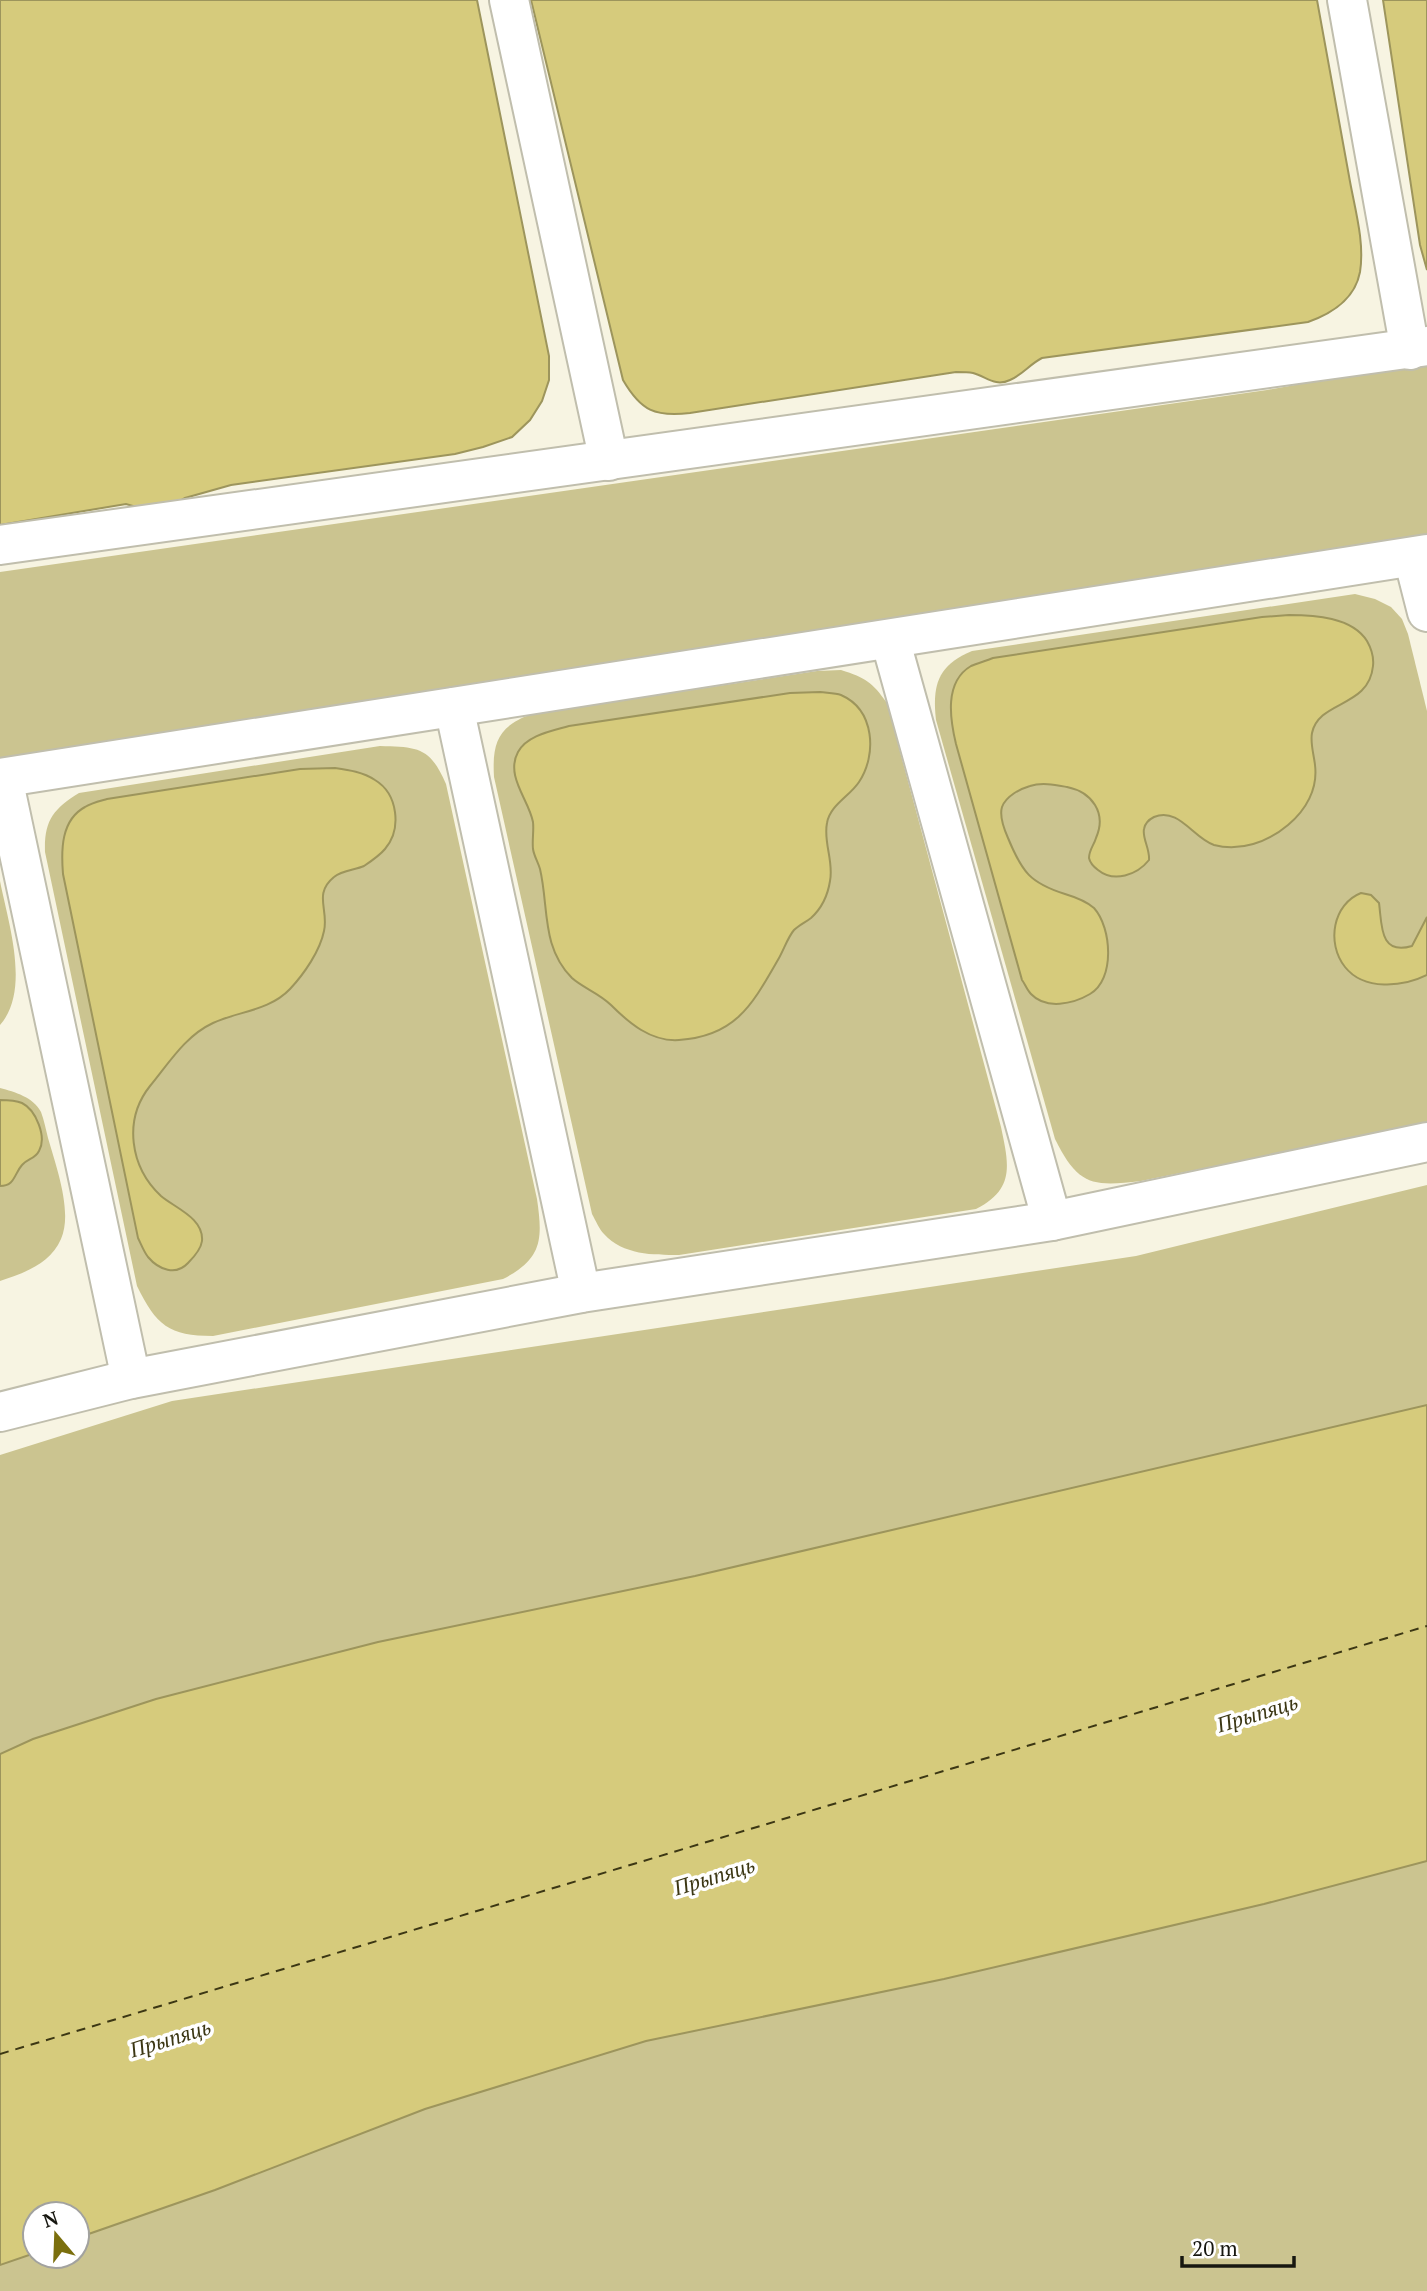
<svg xmlns="http://www.w3.org/2000/svg" width="1427" height="2291" viewBox="0 0 1427 2291" font-family="'PT Serif',serif">
	<rect width="100%" height="100%" fill="#f7f4e2"/>
	<!-- green -->
	<g fill="#cbc490">
		<polygon points="1427,361 1427,536 0,764 0,572 1267,390"/>
		<path d="M1355,594L1375,599L1391,607L1402,619L1408,634L1427,711V1123L1141,1181C1091,1187 1078,1185 1055,1139L936,720C932,685 938,665 972,651Z"/>
		<path d="M841,670C866,678 872,682 887,703L1001,1127C1009,1165 1015,1189 976,1209L679,1255C653,1255 623,1255 604,1234C599,1229 596,1221 592,1214L494,777C492,743 498,726 532,714L817,671Z"/>
		<path d="M380,746C418,747 430,747 446,784L537,1199C543,1240 542,1259 503,1279L213,1336C169,1336 156,1325 137,1286L45,852C44,821 53,809 79,793Z"/>
		<path d="M0,881C8,922 31,990 0,1025Z"/>
		<path d="M0,1088C15,1092 33,1097 41,1112C44,1120 46,1130 48,1138C56,1166 73,1212 61,1239C50,1264 24,1273 0,1281Z"/>
		<polygon points="1427,1185 1427,1405 695,1576 378,1642 156,1699 33,1739 0,1754 0,1455 172,1401 1136,1256"/>
		<polygon points="1427,1861 1427,2291 0,2291 0,2265 35,2253 35,2256 77,2256 77,2238 215,2190 425,2109 646,2041 944,1979 1264,1904"/>
	</g>
	<!-- water -->
	<g fill="#d6cb7c" stroke="#9d955c" stroke-width="2">
		<polygon points="0,0 477,0 549,356 549,380 542,401 530,420 512,437 483,447 455,454 231,485 185,498 166,509 147,510 126,504 0,525"/>
		<path d="M531,0H1317C1328,59 1338,117 1349,176C1354,206 1365,241 1360,272C1355,299 1333,313 1308,322L1042,358C1030,364 1022,375 1010,380C995,387 987,377 973,373C968,372 962,372 956,372L690,413C655,417 641,411 623,380Z"/>
		<polygon points="1383,0 1427,0 1427,270 1420,245"/>
		<path d="M1289,615C1314,615 1352,617 1367,641C1371,648 1374,657 1373,666C1369,708 1319,700 1312,733C1310,743 1314,755 1315,765C1318,789 1306,810 1288,825C1268,842 1240,852 1214,845C1193,838 1179,807 1154,817C1148,820 1145,823 1144,829C1142,838 1150,849 1149,860C1137,875 1114,883 1098,870C1094,867 1090,863 1089,858C1089,850 1094,845 1096,838C1107,813 1092,792 1067,787C1056,785 1042,782 1030,786C1020,789 1006,796 1002,807C999,817 1004,829 1008,838C1022,872 1030,883 1065,894C1075,897 1086,901 1094,908C1112,928 1115,980 1090,994C1073,1004 1046,1010 1031,994C1027,990 1025,984 1022,980L956,744C950,719 944,682 971,666C978,663 986,661 993,658L1262,617Z"/>
		<path d="M820,692C827,693 835,693 841,695C875,710 877,755 859,782C850,796 830,805 827,823C823,842 834,861 830,881C828,894 822,908 811,918C806,922 799,925 794,930C788,937 784,949 779,958C753,1003 737,1036 679,1040C651,1042 629,1023 611,1005C599,993 583,988 572,978C541,947 549,907 540,869C538,862 534,856 533,849C532,840 534,831 533,822C529,800 505,776 518,752C527,735 552,731 569,726L790,693Z"/>
		<path d="M335,768C349,770 363,772 375,780C398,794 402,829 385,849C380,855 370,862 364,866C355,870 342,870 334,877C313,894 329,910 324,931C320,951 304,974 290,989C269,1011 239,1011 213,1023C185,1036 169,1063 150,1086C123,1120 130,1167 161,1196C175,1208 204,1218 202,1241C201,1249 194,1257 188,1263C176,1276 159,1270 148,1257C144,1252 141,1244 138,1238L63,874C61,850 61,820 85,807C91,803 100,801 107,799L300,769Z"/>
		<path d="M1361,893L1371,895L1379,903C1382,924 1379,956 1412,946L1427,917V975C1403,987 1364,991 1345,967C1326,943 1333,904 1361,893Z"/>
		<path d="M0,1100C7,1100 15,1100 22,1103C36,1110 47,1137 39,1151C35,1159 27,1159 22,1165C14,1174 15,1186 0,1186Z"/>
		<polygon points="1427,1405 1427,1861 1264,1904 944,1979 646,2041 425,2109 215,2190 77,2238 77,2214 35,2214 35,2253 0,2265 0,1754 33,1739 156,1699 378,1642 695,1576"/>
	</g>
	<g fill="none" stroke-linecap="round" stroke-linejoin="round">
		<!-- ferry -->
		<polyline stroke="#3c3714" stroke-width="2" stroke-dasharray="9 7" stroke-linecap="butt" points="0,2054 1427,1626"/>
		<!-- minor casing -->
		<g stroke="#c0bead" stroke-width="42">
			<g id="minor">
				<polyline points="509,0 609,461"/>
				<polyline points="1347,0 1410,350"/>
				<polyline points="0,545 1427,346"/>
				<polyline points="1413,557 1427,612"/>
				<polyline points="890,639 1052,1221"/>
				<polyline points="454,707 581,1293"/>
				<polyline points="0,778 1427,554"/>
				<polyline points="3,778 131,1379"/>
				<polyline points="0,1412 131,1379 581,1293 1052,1221 1427,1142"/>
			</g>
		</g>
		<!-- minor -->
		<use href="#minor" stroke="#fff" stroke-width="38"/>
	</g>
	<g text-anchor="middle" dominant-baseline="central" stroke-width="7" stroke-linejoin="round" paint-order="stroke">
		<!-- water labels -->
		<g font-size="21" font-style="italic" fill="#3c3714" stroke="#fff">
			<text transform="translate(1257 1713) rotate(-17)">Прыпяць</text>
			<text transform="translate(714 1876) rotate(-17)">Прыпяць</text>
			<text transform="translate(170 2038) rotate(-17)">Прыпяць</text>
		</g>
	</g>
	<!-- north arrow -->
	<g transform="translate(56 2235) rotate(341)"><circle r="33" fill="#ffffff" stroke="#a2a29f" stroke-width="2"/>
	<path d="M0-5L12 26L0 18L-12 26Z" fill="#7b6f0d"/>
	<text y="-10" font-size="19" font-weight="bold" text-anchor="middle" fill="#171710">N</text>
	</g>
	<!-- scale -->
	<path d="M1182 2256v10h112v-10" fill="none" stroke="#171710" stroke-width="3.5"/>
	<text x="1192" y="2256" font-size="21" fill="#171710" stroke="#ffffff" stroke-width="5" paint-order="stroke">20 m</text>
</svg>
